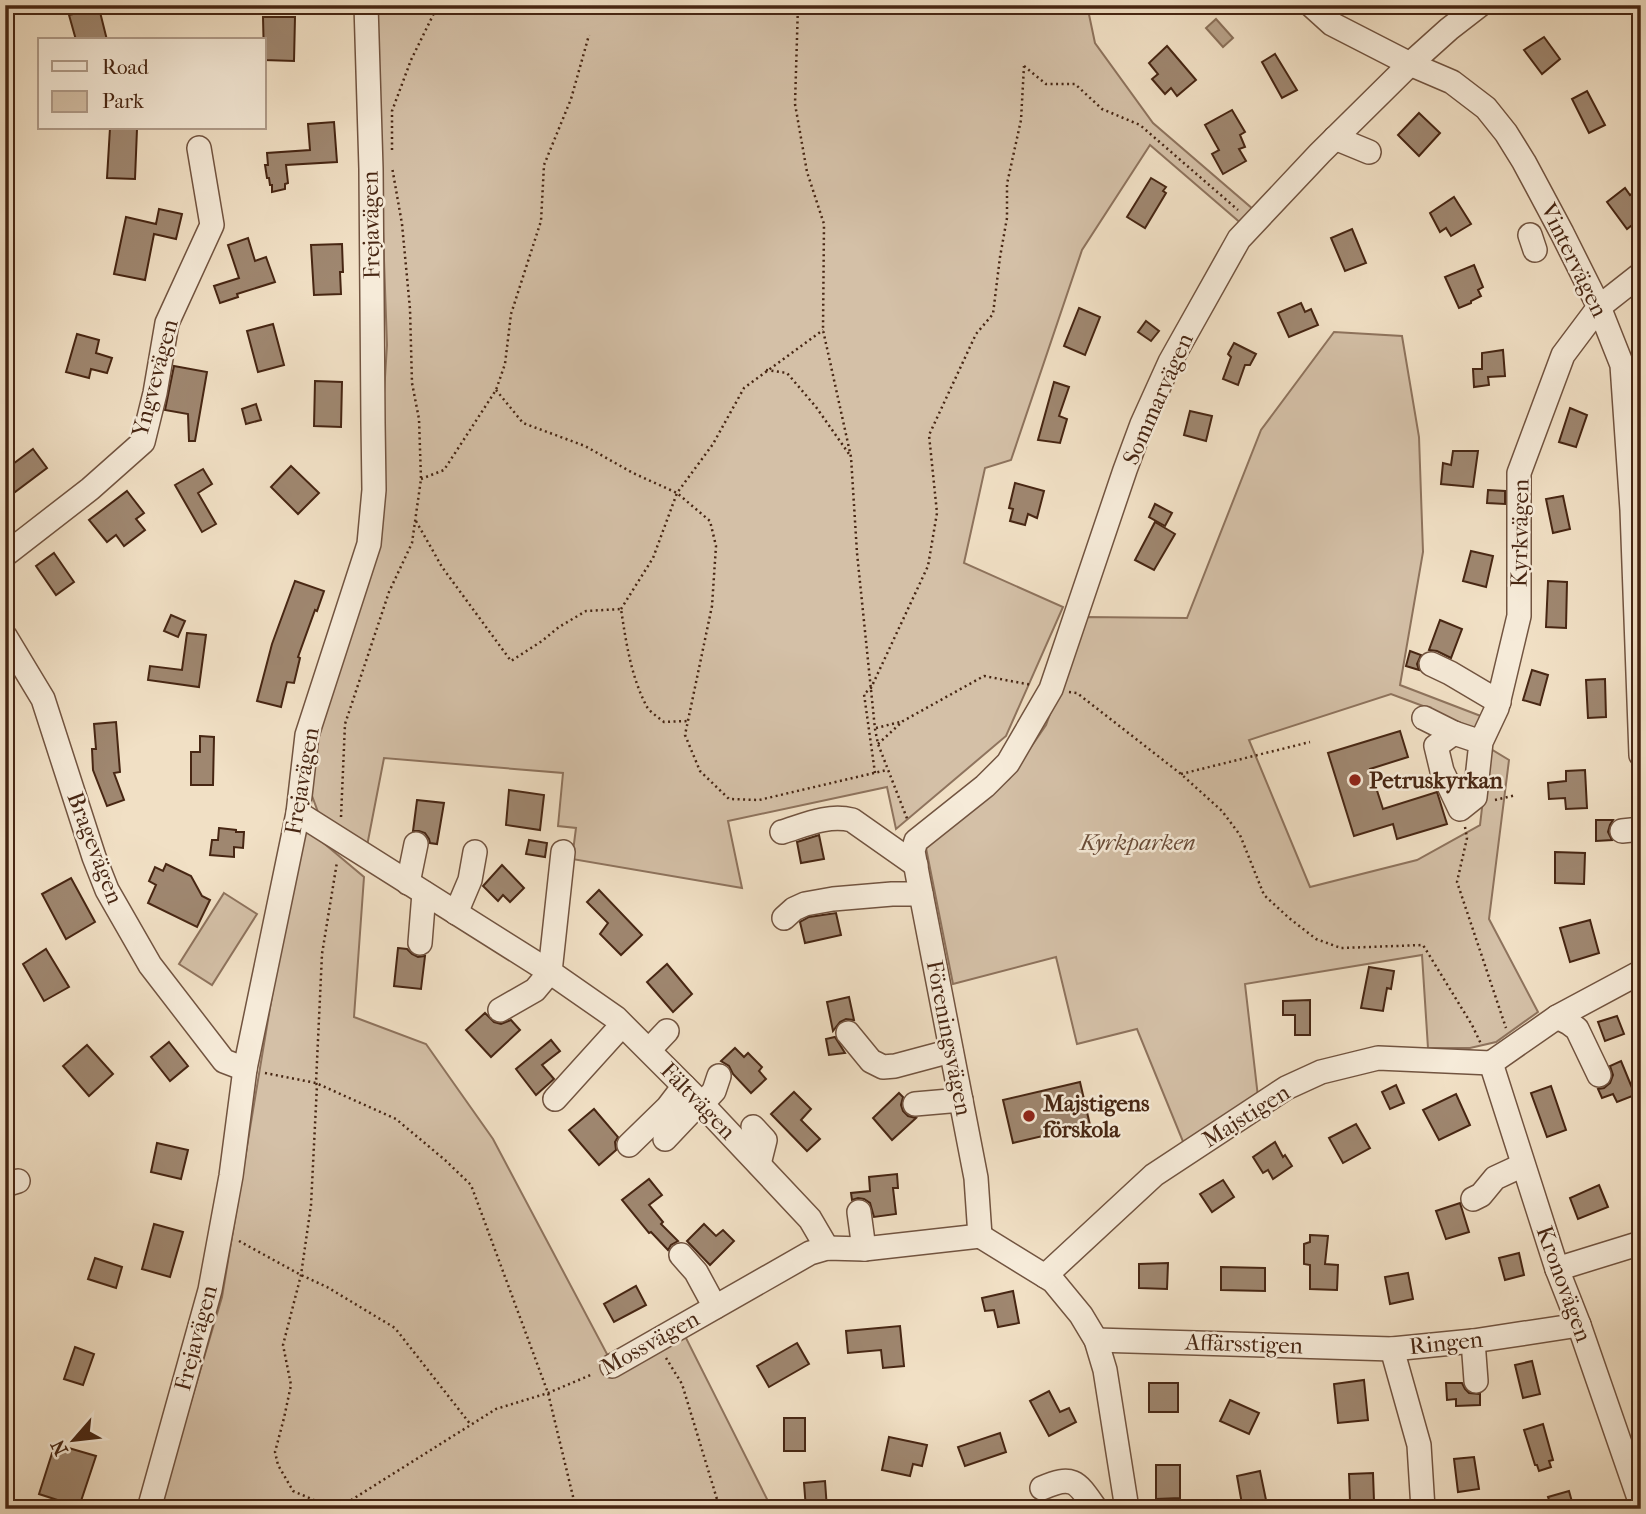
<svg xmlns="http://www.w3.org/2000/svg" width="1646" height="1514" viewBox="0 0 1646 1514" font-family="'IM FELL French Canon',serif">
	<rect width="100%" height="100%" fill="#f1e0c5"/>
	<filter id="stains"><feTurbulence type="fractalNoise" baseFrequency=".00286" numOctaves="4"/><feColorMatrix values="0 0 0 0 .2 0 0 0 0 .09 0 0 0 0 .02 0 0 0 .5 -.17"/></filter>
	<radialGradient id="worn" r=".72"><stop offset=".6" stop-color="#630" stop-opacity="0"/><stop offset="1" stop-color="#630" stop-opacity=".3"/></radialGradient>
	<!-- green -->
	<g fill="#d4c0a7" stroke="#8e735d" stroke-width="2">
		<polygon points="375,5 1087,5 1095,43 1153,123 1254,210 1243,225 1150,145 1082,250 1011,460 985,468 964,563 1063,607 1006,736 896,829 887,787 728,821 742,888 572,859 576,828 558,826 563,773 384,758 367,846 318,812 308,785 316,740 375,538 387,345"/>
		<polygon points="1334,332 1402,336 1419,437 1423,552 1400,685 1486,718 1475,731 1463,730 1423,706 1391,694 1249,740 1310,887 1417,860 1480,825 1489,748 1509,760 1489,919 1538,1012 1496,1042 1470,1048 1428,1048 1422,955 1245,984 1258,1097 1184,1144 1137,1029 1077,1044 1056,957 953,984 924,838 1009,779 1046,725 1085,617 1187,618 1261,430"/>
		<polygon points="308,830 364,877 354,1017 426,1044 493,1139 617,1373 685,1336 772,1509 159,1509 222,1297 297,845"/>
		<polygon points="224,893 257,914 212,985 179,964"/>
	</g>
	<!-- water -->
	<polygon fill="#b7a188" stroke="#8a7059" stroke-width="2" points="1216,19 1233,38 1223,47 1206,28"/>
	<!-- building -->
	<g fill="#9f8770" stroke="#472613" stroke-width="2">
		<polygon points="99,8 107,40 76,40 69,15"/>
		<polygon points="263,17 295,17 294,61 264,60"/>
		<polygon points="1544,37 1560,59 1542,74 1524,50"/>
		<polygon points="1167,46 1196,80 1177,96 1171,88 1165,94 1152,79 1158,74 1149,63"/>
		<polygon points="1275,54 1297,90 1282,98 1262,62"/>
		<polygon points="1587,91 1605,125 1589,133 1572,99"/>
		<polygon points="1232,110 1245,132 1240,135 1245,147 1239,149 1246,161 1223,174 1212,154 1219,150 1205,125"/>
		<polygon points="1419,113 1440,133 1419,156 1398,135"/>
		<polygon points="334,122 337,162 286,165 288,183 285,184 285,189 272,192 272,185 270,185 269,178 267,178 265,165 268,165 267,153 310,150 308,124"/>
		<polygon points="110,128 137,129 135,179 107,178"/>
		<polygon points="1151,178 1166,187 1163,191 1166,193 1145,228 1127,217"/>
		<polygon points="1641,187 1641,218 1627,229 1607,202 1625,188 1630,195"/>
		<polygon points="1454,197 1471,224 1451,236 1446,228 1440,232 1430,213"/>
		<polygon points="159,209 182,214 176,239 154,234 145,280 114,274 126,217 156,224"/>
		<polygon points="1352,229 1366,263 1345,271 1331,238"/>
		<polygon points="248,238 255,261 266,257 275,282 237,294 238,297 220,303 214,286 239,278 228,245"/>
		<polygon points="342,244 343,272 340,272 341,294 314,295 311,245"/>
		<polygon points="1474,265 1483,287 1478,290 1481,296 1471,301 1471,303 1459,308 1445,277"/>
		<polygon points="1301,303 1305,312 1311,309 1318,325 1289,337 1278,313"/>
		<polygon points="1079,308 1100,317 1085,355 1064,346"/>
		<polygon points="1146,321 1159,331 1151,341 1138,332"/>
		<polygon points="273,324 284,365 258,372 247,331"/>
		<polygon points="77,334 99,340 96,353 112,358 107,373 91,369 89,378 66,372"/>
		<polygon points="1234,343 1256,354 1250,365 1245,365 1238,385 1223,379 1231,357 1228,354"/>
		<polygon points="1503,350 1505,376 1488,377 1489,385 1474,387 1473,369 1482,369 1482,353"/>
		<polygon points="174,366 207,372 195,441 189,441 188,414 165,410"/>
		<polygon points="315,381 342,382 341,427 314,426"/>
		<polygon points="1054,382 1069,387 1059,416 1067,419 1060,443 1038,440"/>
		<polygon points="256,404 261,420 246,424 242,409"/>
		<polygon points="1570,408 1587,415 1576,447 1559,442"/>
		<polygon points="1190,411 1212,416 1206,441 1184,435"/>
		<polygon points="33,449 47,468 15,492 5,479 5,470"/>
		<polygon points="1453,451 1478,451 1473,487 1441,484 1443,463 1451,465"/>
		<polygon points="291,466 319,493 298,514 271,487"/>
		<polygon points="203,469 212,484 198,493 216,524 202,532 175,485"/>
		<polygon points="1015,483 1044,491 1037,518 1028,514 1025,525 1010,521 1013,509 1009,508"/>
		<polygon points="1488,490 1505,491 1505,504 1487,503"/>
		<polygon points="127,491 144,513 136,519 145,530 124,546 116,535 107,542 89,520"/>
		<polygon points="1563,496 1570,529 1553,533 1546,499"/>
		<polygon points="1155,504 1172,513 1165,526 1149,517"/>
		<polygon points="1155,522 1175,534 1154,570 1135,560"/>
		<polygon points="1471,551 1493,556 1486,587 1463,581"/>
		<polygon points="54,553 74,582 56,595 36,566"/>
		<polygon points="295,581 324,591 317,611 315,610 298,657 300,658 294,683 287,682 281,707 257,701 272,644"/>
		<polygon points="1548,581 1567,582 1566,628 1546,627"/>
		<polygon points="171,615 185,621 178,637 164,631"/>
		<polygon points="1440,620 1462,629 1451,658 1437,651 1429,650"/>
		<polygon points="187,633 206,635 199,687 148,680 150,666 182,670"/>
		<polygon points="1410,651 1421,655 1417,664 1419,670 1406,666"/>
		<polygon points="1532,670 1548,675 1540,705 1523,700"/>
		<polygon points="1605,679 1606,717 1588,718 1586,680"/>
		<polygon points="116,722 120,772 114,773 124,800 107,806 93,770 92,749 96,749 94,724"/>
		<polygon points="1400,731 1408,757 1370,769 1383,809 1437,792 1447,824 1397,839 1393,824 1354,836 1328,753"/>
		<polygon points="200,736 214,737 213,785 191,785 191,752 200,752"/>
		<polygon points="1585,770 1587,808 1566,809 1565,798 1549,799 1548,783 1566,781 1566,771"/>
		<polygon points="509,790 544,795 540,830 506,825"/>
		<polygon points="417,800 444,803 437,844 430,843 429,839 425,833 419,831 413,831"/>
		<polygon points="1596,820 1613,820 1610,825 1608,832 1612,840 1596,841"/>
		<polygon points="219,828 236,830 236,832 244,832 243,848 234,847 234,857 210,855 212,840 218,840"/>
		<polygon points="819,835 824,859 801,863 797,842"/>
		<polygon points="529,840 547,843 545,857 526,854"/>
		<polygon points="1555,852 1585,853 1584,884 1555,883"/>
		<polygon points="166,864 191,876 202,896 210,900 197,927 148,903 156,885 149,881 155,867 163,871"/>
		<polygon points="502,865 524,888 510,902 503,895 498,901 483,886"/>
		<polygon points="71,878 95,922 66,939 42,894"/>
		<polygon points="599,890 642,935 621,955 600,934 608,923 587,902"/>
		<polygon points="836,913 841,935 805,943 800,922 809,917"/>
		<polygon points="1590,920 1599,953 1570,962 1560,928"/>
		<polygon points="398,948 407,949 412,954 418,957 425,956 421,989 394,986"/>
		<polygon points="46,949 69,987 44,1001 23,964"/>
		<polygon points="667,964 692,994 673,1012 647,982"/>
		<polygon points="1369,967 1394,971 1391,989 1387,988 1383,1011 1361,1008"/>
		<polygon points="849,997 854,1020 846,1019 840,1022 833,1031 827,1002"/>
		<polygon points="1310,1000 1310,1035 1295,1035 1295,1015 1283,1015 1283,1001"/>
		<polygon points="485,1013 494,1022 501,1024 511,1020 520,1030 491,1057 466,1030"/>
		<polygon points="1617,1016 1624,1034 1605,1041 1598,1022"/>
		<polygon points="835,1037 845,1053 829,1055 826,1039"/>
		<polygon points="551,1040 560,1051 542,1065 554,1079 536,1095 516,1069"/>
		<polygon points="169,1042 188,1066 170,1081 151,1057"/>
		<polygon points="87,1045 113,1074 89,1096 63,1066"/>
		<polygon points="735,1048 744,1057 748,1053 762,1067 759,1071 766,1079 751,1093 733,1074 729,1066 721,1061"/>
		<polygon points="1621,1061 1635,1095 1617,1102 1613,1094 1602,1098 1598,1089 1604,1088 1610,1083 1613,1075 1610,1066"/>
		<polygon points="1080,1082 1090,1125 1013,1143 1003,1100"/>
		<polygon points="1396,1085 1404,1103 1390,1109 1382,1092"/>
		<polygon points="1551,1086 1566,1130 1547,1137 1531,1093"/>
		<polygon points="794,1092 811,1109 801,1120 820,1139 807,1151 771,1114"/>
		<polygon points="899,1093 903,1097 901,1105 903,1111 908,1116 916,1118 892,1140 873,1118"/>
		<polygon points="1456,1094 1470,1125 1439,1140 1423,1110"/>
		<polygon points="594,1109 618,1137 615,1142 616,1150 599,1165 569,1130"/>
		<polygon points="1356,1124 1370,1148 1343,1163 1329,1138"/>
		<polygon points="1275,1142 1283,1157 1285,1155 1292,1166 1273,1179 1268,1170 1263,1173 1253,1157"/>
		<polygon points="157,1143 188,1150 181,1179 151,1172"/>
		<polygon points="897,1174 898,1188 893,1188 896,1214 874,1217 870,1203 864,1199 858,1198 852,1200 851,1193 870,1191 869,1177"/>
		<polygon points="649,1179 662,1195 649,1205 663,1222 661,1224 678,1241 671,1245 668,1250 651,1232 649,1233 622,1200"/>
		<polygon points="1223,1180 1234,1197 1212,1212 1200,1194"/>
		<polygon points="1599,1185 1608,1207 1578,1219 1570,1198"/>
		<polygon points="1460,1203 1469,1232 1446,1239 1436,1211"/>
		<polygon points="154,1224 183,1232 170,1277 142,1269"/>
		<polygon points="704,1224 716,1236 723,1230 734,1241 710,1265 687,1241"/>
		<polygon points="1310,1235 1328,1236 1325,1264 1338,1265 1337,1290 1310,1289 1310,1265 1304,1264 1304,1244 1310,1242"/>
		<polygon points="1519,1253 1524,1275 1505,1280 1499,1258"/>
		<polygon points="95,1258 122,1267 116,1288 88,1279"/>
		<polygon points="1168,1263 1167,1289 1139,1288 1139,1264"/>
		<polygon points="1221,1267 1265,1268 1265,1291 1221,1290"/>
		<polygon points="1408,1273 1413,1299 1390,1304 1385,1277"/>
		<polygon points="636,1286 646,1305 614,1322 604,1304"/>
		<polygon points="1013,1291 1019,1323 998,1327 994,1310 985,1311 982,1298"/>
		<polygon points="900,1326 904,1366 883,1368 881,1350 848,1353 846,1331"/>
		<polygon points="797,1343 809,1364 769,1387 757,1366"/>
		<polygon points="75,1347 94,1354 83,1385 64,1379"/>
		<polygon points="1532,1361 1540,1394 1523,1398 1515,1365"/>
		<polygon points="1364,1380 1368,1420 1338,1423 1334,1384"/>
		<rect x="1149" y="1383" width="29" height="29"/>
		<polygon points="1446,1383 1462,1383 1465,1389 1469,1393 1480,1394 1480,1405 1456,1406 1456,1399 1447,1400"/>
		<polygon points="1049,1391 1060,1412 1069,1408 1076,1422 1049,1436 1030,1401"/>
		<polygon points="1230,1400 1259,1413 1249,1434 1220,1421"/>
		<rect x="784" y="1418" width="21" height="33"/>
		<polygon points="1543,1424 1553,1460 1549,1461 1551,1467 1539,1471 1537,1465 1535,1465 1524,1430"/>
		<polygon points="1000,1433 1006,1452 965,1466 958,1447"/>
		<polygon points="889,1437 927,1445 922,1466 913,1464 910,1476 882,1470"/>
		<polygon points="55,1444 96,1456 79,1507 39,1494"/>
		<polygon points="1474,1457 1479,1489 1458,1492 1454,1459"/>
		<polygon points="1156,1465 1180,1465 1180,1498 1156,1499"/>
		<polygon points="1260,1471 1266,1500 1242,1504 1237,1476"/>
		<polygon points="1373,1473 1374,1501 1350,1502 1349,1474"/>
		<polygon points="825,1481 827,1509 806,1509 804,1483"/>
		<polygon points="1569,1491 1574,1509 1552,1509 1548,1497"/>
	</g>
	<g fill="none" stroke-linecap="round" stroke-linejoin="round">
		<!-- minor casing -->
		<g stroke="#725440" stroke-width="26">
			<g id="minor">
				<polyline points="1311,5 1332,24 1410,64 1452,82 1486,108 1506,133 1524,162 1562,233 1599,307 1622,365 1632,510 1641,755"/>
				<polyline points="1335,138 1369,152"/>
				<polyline points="1530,235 1535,250"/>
				<polyline points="5,555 90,489 143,442 155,393 167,323 212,225 199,148"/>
				<polyline points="5,636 43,699 94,857 107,890 150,965 224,1061 245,1069"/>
				<polyline points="1431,664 1450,673 1499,702"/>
				<polyline points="1424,718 1454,733"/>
				<polyline points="1481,742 1475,797 1460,809 1442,771 1436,746 1454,733 1481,742 1497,708 1519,616 1519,473 1563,355 1599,307 1641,274"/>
				<polyline points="298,813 550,972 535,990 500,1010"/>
				<polyline points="1622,831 1641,829"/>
				<path d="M782,832C805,825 828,814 852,820L916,865"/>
				<polyline points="563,852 550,972 616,1018 700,1102 810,1219 827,1248"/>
				<polyline points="408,883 416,844"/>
				<polyline points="456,913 470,880 475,852"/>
				<polyline points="784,918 794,909 805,904 833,899 892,894 921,894"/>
				<polyline points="420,943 424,893"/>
				<polyline points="1557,1017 1569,1023 1577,1029 1599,1075"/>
				<polyline points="848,1033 871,1061 883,1067 895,1066 951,1051"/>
				<polyline points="649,1050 667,1031"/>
				<polyline points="1491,1063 1557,1269 1579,1325 1641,1504"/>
				<polyline points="1491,1063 1557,1017 1641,972"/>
				<polyline points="555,1099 622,1025"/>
				<polyline points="702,1104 714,1091 719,1076"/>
				<polyline points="915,1104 961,1100"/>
				<polyline points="753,1127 765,1140 759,1164"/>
				<polyline points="665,1139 700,1102"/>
				<polyline points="629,1145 668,1107 684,1086"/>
				<polyline points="5,1185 18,1181"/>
				<polyline points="1473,1199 1481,1195 1495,1178 1523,1165"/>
				<polyline points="859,1212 864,1249"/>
				<polyline points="980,1236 976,1178 918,878 913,851 916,841 985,786 1008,763 1051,689 1125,470 1142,424 1170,362 1239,239 1320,153 1410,64 1449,29 1480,5"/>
				<polyline points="980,1236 1053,1281 1081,1315 1096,1340 1105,1370 1127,1509"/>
				<polyline points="681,1255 696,1272 715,1307"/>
				<polyline points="1557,1269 1641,1243"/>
				<polyline points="1045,1276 1154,1175 1286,1088 1321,1072 1378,1058 1491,1063"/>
				<polyline points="1096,1340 1392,1349"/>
				<polyline points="1473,1341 1476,1381"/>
				<polyline points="612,1366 810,1253 827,1248 864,1249 980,1236"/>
				<path d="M1042,1488C1074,1474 1077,1482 1096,1509"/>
				<polyline points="149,1509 210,1290 231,1176 245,1069 298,813 307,735 369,544 374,490 373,423 371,169 366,5"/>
				<polyline points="1423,1509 1419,1445 1392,1349 1473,1341 1579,1325"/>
			</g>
		</g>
		<!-- path -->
		<g stroke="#472613" stroke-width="2.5" stroke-dasharray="2 3.5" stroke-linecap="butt">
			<polyline points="798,5 795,104 807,172 824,224 823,330 851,457 857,553 875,729 878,744 908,821"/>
			<polyline points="1024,66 1046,84 1075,84 1102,109 1140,125 1238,210"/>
			<polyline points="392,150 392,111 411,60 438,5"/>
			<polyline points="766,370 787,373 816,407 849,454"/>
			<polyline points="496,390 523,423 585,446 633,473 677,493 710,521 716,546 712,606 685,735 700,771 729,799 759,800 887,770"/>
			<polyline points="421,479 444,470 496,390 505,364 511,314 541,221 544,165 571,99 589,35"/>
			<path d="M416,521L442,567L511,661L542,641L559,627L586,611L621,609C626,642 631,677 647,707C651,713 658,717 664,722L688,721"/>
			<polyline points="621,609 653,558 677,493 713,444 744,388 823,330"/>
			<polyline points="1069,692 1077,693 1181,774 1222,811 1240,835 1264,895 1289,918 1316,939 1341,948 1423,945 1472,1025 1481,1044"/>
			<polyline points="876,728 900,722"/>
			<polyline points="878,744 903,721 984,676 1032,685"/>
			<polyline points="875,773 864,694 871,688 928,566 937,513 929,435 976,334 993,314 1000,257 1007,218 1007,184 1021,120 1024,66"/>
			<polyline points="1181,774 1310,742"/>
			<polyline points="1495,800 1516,795"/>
			<polyline points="341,817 345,724 389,592 412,543 421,479 419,419 412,383 410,309 402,224 392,167"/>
			<polyline points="1465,827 1467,838 1457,882 1506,1028"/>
			<polyline points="265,1073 316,1083 396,1119 445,1160 471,1185 548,1393 576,1509"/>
			<polyline points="239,1241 301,1275 327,1287 395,1328 471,1425"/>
			<polyline points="666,1358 682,1384 720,1509"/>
			<polyline points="335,1509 293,1491 278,1465 275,1452 284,1418 291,1385 283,1345 301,1275 311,1205 317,1085 316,1083 322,954 337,862"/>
			<polyline points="337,1509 496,1409 548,1393 593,1374"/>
		</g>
		<!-- minor -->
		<use href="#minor" stroke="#f6ebd9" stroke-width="23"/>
	</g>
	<!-- markers -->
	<g fill="#8f2418" stroke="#f6ebd9" stroke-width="2.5">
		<circle cx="1355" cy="780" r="7"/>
		<circle cx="1029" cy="1116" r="7"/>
	</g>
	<g text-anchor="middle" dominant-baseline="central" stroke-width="5" stroke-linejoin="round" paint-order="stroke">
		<!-- street labels -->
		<g font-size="23" fill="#472613" stroke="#f6ebd9">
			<text transform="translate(371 225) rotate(-91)">Frejavägen</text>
			<text transform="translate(1574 260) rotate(64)">Vintervägen</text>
			<text transform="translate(155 378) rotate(-75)">Yngvevägen</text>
			<text transform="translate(1158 399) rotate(-66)">Sommarvägen</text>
			<text transform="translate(1520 533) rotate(-89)">Kyrkvägen</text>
			<text transform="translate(302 781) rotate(-80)">Frejavägen</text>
			<text transform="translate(95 848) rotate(69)">Bragevägen</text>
			<text transform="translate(949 1038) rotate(79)">Föreningsvägen</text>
			<text transform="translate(698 1101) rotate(46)">Fältvägen</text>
			<text transform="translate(1246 1116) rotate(-32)">Majstigen</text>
			<text transform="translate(1564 1284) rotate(70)">Kronovägen</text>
			<text transform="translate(196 1338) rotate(-75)">Frejavägen</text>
			<text transform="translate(650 1343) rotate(-29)">Mossvägen</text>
			<text transform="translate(1446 1343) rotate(-6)">Ringen</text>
			<text transform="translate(1244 1344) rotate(2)">Affärsstigen</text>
		</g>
		<!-- poi labels -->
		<g font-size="23" font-weight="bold" fill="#472613" stroke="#f6ebd9" text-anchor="start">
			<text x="1369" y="780">Petruskyrkan</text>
			<text x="1043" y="1103">Majstigens<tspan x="1043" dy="26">förskola</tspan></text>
		</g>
		<!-- park labels -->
		<g font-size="23" font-style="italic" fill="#6a4c38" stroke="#f6ebd9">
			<text x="1138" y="842">Kyrkparken</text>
		</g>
	</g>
	<!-- margin -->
	<rect width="1646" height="1514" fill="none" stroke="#f1e0c5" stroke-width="28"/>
	<rect x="7" y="7" width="1632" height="1500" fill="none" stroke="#472613" stroke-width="3.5"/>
	<rect x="14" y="14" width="1618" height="1486" fill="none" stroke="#472613" stroke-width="2"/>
	<!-- legend -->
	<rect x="38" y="38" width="228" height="91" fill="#f6ebd9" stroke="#b09c8a" stroke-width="2"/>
	<rect x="52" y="61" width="35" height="10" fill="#f6ebd9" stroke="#b09c8a" stroke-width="2"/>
	<text x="102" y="74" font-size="21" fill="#472613">Road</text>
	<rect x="52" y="91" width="35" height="21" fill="#d4c0a7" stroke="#b09c8a" stroke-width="2"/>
	<text x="102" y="108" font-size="21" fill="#472613">Park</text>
	<!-- north arrow -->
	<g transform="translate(74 1440) rotate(242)" stroke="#f6ebd9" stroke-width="5" paint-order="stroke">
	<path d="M0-5L12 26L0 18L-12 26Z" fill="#472613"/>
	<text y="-10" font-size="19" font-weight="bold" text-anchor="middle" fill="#472613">N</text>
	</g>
	<rect width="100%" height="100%" filter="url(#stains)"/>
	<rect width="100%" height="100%" fill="url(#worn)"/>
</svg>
